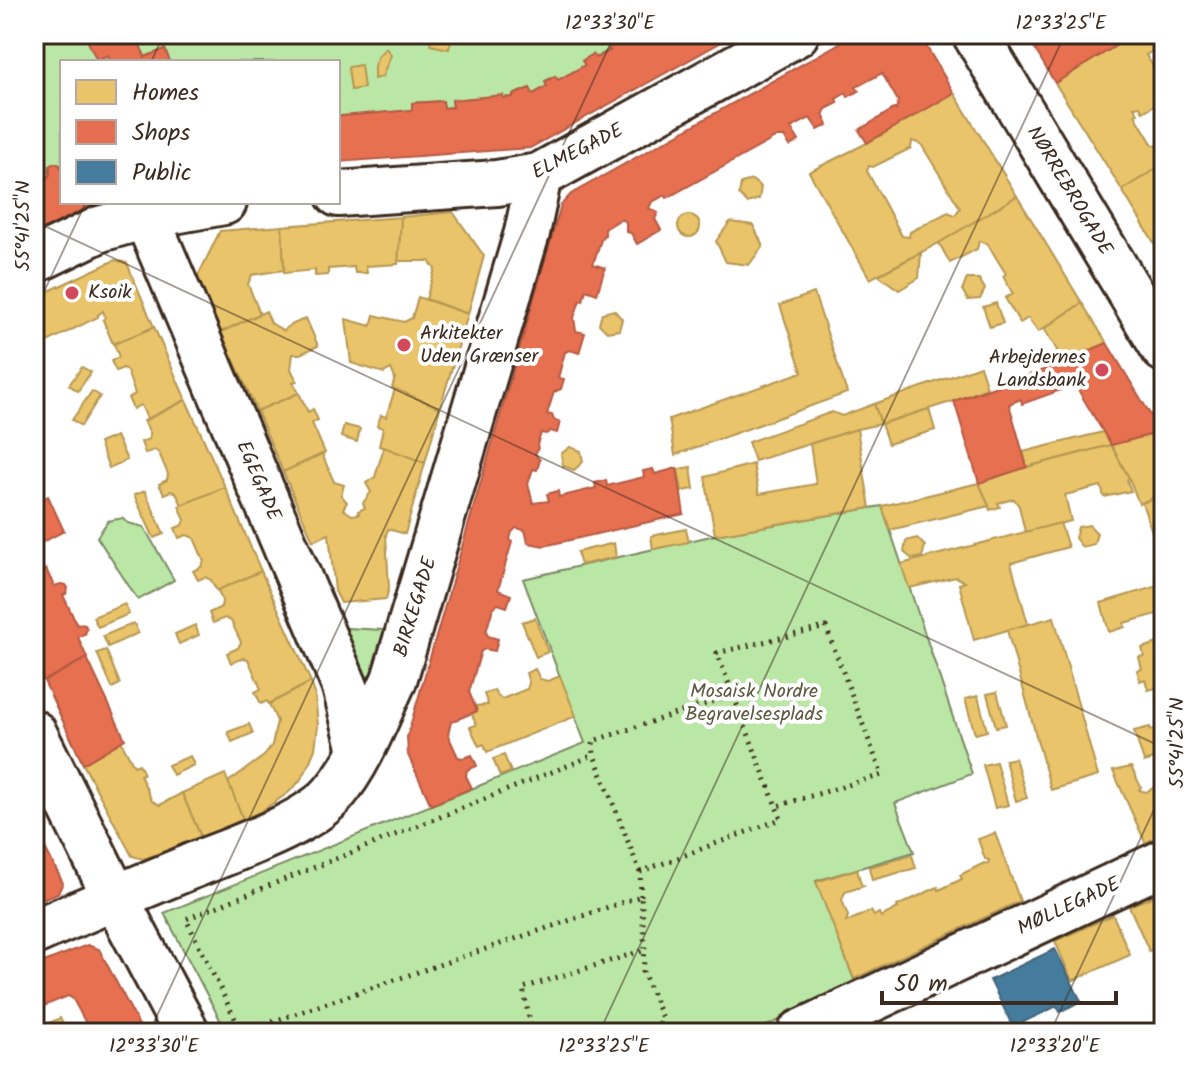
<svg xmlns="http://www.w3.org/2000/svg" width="1198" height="1067" viewBox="0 0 1198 1067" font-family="Kalam,sans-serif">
	<rect width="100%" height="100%" fill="#fff"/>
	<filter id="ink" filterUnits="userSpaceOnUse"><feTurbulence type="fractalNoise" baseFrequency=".0125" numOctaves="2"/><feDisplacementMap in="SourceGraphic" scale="16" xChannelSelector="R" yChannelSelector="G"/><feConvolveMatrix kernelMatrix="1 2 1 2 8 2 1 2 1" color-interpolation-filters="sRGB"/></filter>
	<g filter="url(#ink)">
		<!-- green -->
		<g fill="#bae7a5" stroke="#7a8862" stroke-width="2">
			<polygon points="34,34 89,34 86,36 97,59 108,55 111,62 62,62 62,171 60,165 55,164 50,166 49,170 50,174 48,178 34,185 34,121 44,109 34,100"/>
			<polygon points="135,34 633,34 596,58 593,55 583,60 585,65 558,80 555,76 545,81 547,86 533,94 529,88 513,95 513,97 503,98 502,96 452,100 453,107 444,108 442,101 412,103 412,110 338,118 338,62 170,62 165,49 145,57"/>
			<polygon points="882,506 972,774 895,803 914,852 816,881 856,985 751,1033 227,1033 164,913 585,743 523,579 715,535"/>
			<polygon points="123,518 128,523 144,527 174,580 138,600 97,537 108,521"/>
			<polygon points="347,628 401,631 375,690 353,684"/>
		</g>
		<!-- homes -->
		<g fill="#e9c46a" stroke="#b59653" stroke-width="2" fill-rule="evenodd">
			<polygon points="151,34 185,34 169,41 166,35 154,41"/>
			<polygon points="1135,34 1151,34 1158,45 1157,48 1146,55 1164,83 1164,99 1143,112 1140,106 1134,107 1138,113 1135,115 1153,145 1160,146 1162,139 1164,137 1164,164 1122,190 1055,83"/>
			<polygon points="432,36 451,40 449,49 430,45"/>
			<polygon points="386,48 391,55 382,77 374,79 374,66 378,56"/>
			<polygon points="361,65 364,88 351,90 348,67"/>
			<path d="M954,93L1017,196L939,243L870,279L809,172L867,143ZM912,141L921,144L960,208L955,215L948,212L910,232L909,237L902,236L867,171L869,166L873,167L911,148Z"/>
			<polygon points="1164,164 1164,259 1122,190"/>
			<polygon points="752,180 761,187 759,199 747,203 739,195 741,183"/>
			<polygon points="1017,196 1082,303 1038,332 1028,318 1020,323 1005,298 1013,294 1003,276 1006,274 987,243 979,241 977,249 950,263 939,243"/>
			<polygon points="453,212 484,256 468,314 426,299 435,269 429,261 398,261 401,217"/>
			<circle cx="689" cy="226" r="11"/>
			<polygon points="401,217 398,264 366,266 367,273 355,273 354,267 328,269 328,275 315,276 315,270 284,273 282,226"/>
			<polygon points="730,222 753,225 763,246 749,265 726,262 716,241"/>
			<polygon points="282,226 284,270 252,275 248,284 260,314 221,332 197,278 220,231"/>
			<polygon points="921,253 919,278 899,290 878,275"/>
			<polygon points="115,260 127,263 154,327 113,344 103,320 105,317 103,311 98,315 98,317 37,347 38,349 34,351 34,298"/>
			<polygon points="967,279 979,279 985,289 980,299 968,300 962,290"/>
			<polygon points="814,293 847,393 675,455 669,419 802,372 780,305"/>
			<polygon points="418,297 468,314 440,408 392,388 395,378 391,369 384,373 351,363 346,319 371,326 374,315 404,322 412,318"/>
			<polygon points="996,303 1003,323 990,327 983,307"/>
			<polygon points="1082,303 1107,343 1049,368 1045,357 1055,355 1057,350 1044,329"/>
			<polygon points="614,310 622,319 619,330 607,332 599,324 602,313"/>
			<polygon points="266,311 271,323 284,331 287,327 306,318 318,346 300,354 293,354 291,369 297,381 293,382 299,393 257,411 221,332"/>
			<polygon points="154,327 186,400 147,419 142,407 140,405 133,409 128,398 135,394 127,371 123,368 116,371 111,361 119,357 114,344"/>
			<polygon points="980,366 987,388 954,401 881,424 874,404"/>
			<polygon points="82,367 91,372 78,391 69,385"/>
			<polygon points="395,389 440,408 425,463 379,446 383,428 377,426 381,415 386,417"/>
			<polygon points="92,391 100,396 81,426 72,420"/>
			<polygon points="299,393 308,412 313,409 318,420 312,423 325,453 283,472 257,411"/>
			<polygon points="186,400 225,487 182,505 176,493 171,491 164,494 159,484 167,480 168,474 159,453 155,450 145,453 141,442 149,439 150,433 144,421"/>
			<polygon points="874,404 881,424 857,429 755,461 748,442 832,412 842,416"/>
			<polygon points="929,409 935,430 888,444 881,424"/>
			<polygon points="344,425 360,429 357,442 341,437"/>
			<polygon points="857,429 870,508 715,535 705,477 753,464 759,494 816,484 810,444"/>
			<polygon points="1103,432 1111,445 1027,467 1023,452"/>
			<polygon points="1161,432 1164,438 1164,493 1139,504 1129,478 1111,445"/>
			<polygon points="116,436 127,460 109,468 99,443"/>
			<polygon points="1111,445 1129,478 1127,480 1131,491 1104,497 1101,486 1065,495 1071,521 1025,532 1019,506 1014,499 998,503 1000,507 990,510 979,483 1027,467"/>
			<polygon points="384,447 425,463 405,534 388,529 386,535 389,588 386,599 341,603 335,591 329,534 313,541 283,472 322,454 334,482 344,485 341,495 347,502 343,509 352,515 359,514 358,511 365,508 363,503 371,492 366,483 375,477"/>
			<polygon points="570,447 581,451 583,462 574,470 563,466 561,454"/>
			<polygon points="691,467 694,489 682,491 678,469"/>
			<polygon points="979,483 989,506 890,530 882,506"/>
			<polygon points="225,487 261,571 217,591 211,580 205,577 198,580 193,571 201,567 204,561 194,538 187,535 179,538 175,528 183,525 185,520 179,506"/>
			<polygon points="145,491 164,534 154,538 134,495"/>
			<polygon points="1164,493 1164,566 1142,503"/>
			<polygon points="1060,523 1068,547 1011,563 1028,624 974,640 959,584 965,582 956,577 909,588 901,564"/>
			<polygon points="1089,525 1097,533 1094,544 1082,547 1075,538 1078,527"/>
			<polygon points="686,529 689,542 653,549 651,536"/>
			<polygon points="917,538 925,546 922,557 912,559 904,552 906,541"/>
			<polygon points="614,543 616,557 581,565 577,552"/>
			<polygon points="261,571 311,682 269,704 267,701 261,704 255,692 261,689 248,659 244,658 231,663 227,653 238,648 241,642 231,621 225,618 213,623 209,613 221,607 222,601 218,590"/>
			<polygon points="1164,584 1164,617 1157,614 1124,623 1125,627 1109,632 1101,603"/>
			<polygon points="125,604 129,614 98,627 93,617"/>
			<polygon points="1054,617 1098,776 1051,790 1007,630"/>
			<polygon points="535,618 548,652 536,657 522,622"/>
			<polygon points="134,623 138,633 108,647 103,636"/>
			<polygon points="195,625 199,635 179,644 175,634"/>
			<polygon points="1161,642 1164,650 1164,686 1148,690 1145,679 1140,681 1137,670 1142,669 1139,657 1144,656 1142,648"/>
			<polygon points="106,650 120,684 112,688 97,653"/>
			<polygon points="535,669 540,679 548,681 560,676 576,716 487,752 484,744 479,746 470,727 476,725 472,714 477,711 475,706 488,705 484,694 494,690 498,696 502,699 527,689 529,683 526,673"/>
			<polygon points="311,682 315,694 318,726 315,749 306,771 299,782 288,793 260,812 243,819 228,782 264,756 272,745 277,721 269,704"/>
			<polygon points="997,692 1006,725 996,727 987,694"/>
			<polygon points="978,696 987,731 975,734 965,699"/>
			<polygon points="249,724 253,733 232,742 228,732"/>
			<polygon points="1150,727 1151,730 1164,727 1164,756 1144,762 1134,731"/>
			<polygon points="121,741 134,766 139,764 144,774 140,775 152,801 160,805 182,793 202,839 143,859 132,856 83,764"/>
			<polygon points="504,755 511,772 500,776 493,759"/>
			<polygon points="190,756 194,765 173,775 168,765"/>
			<polygon points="1015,758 1027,798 1016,801 1005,760"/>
			<polygon points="996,762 1008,805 995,808 983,765"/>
			<polygon points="1131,767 1141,787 1139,790 1146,792 1153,788 1161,787 1161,784 1164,782 1164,834 1147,842 1145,842 1113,771"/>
			<polygon points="225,774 243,819 202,839 182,793"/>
			<polygon points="995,833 1020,901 854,979 816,882 857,869 861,884 864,886 845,892 842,900 848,916 846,922 871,911 874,916 879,913 881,917 898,908 897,906 938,887 939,890 962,879 960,875 984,863 988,864 989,860 985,859 978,839"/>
			<polygon points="912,855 916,868 872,880 869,867"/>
			<polygon points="1164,892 1164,945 1149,951 1129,906"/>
			<polygon points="1113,915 1130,955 1072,981 1055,941"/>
			<polygon points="60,1018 67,1033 34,1033 34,1030"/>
		</g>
		<!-- shops -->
		<g fill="#e76f51" stroke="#b35a42" stroke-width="2">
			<polygon points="89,34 135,34 145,57 165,49 170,62 111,62 108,55 97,60 85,36"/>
			<polygon points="633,34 736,34 530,148 338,162 338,118 341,116 412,110 412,103 443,101 444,108 453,107 452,100 503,95 503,98 513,97 513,95 530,88 533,94 547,86 545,82 555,76 558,80 585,65 582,61 593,54 596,58 610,51 608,49"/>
			<polygon points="856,34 919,34 954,93 867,143 859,130 894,109 896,110 898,101 882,73 856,87 859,91 848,97 846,93 836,99 838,103 826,109 823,115 828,125 818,130 810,118 791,128 799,141 790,146 784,137 777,137 667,198 665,195 652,202 649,208 658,213 655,219 661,230 637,244 631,233 626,232 626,222 621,219 605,229 605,235 602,237 593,264 605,268 597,294 586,290 583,301 580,300 574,318 576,331 585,333 579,353 570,350 565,352 558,378 564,379 561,389 554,392 547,414 552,415 554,420 560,422 557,433 551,431 546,434 541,433 537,445 538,448 535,454 540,460 537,470 533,469 528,484 533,503 549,501 547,494 558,491 559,497 596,488 595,483 606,480 607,486 644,477 643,471 653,469 655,474 677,468 684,514 544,546 528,543 525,530 516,528 512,532 510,539 512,542 498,590 511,595 507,607 498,604 493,608 486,632 488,636 498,639 495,651 485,649 481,651 469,692 477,711 451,722 448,735 458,757 463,758 472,755 477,766 467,770 466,776 472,788 431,805 408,755 407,737 561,205 571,194"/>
			<polygon points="1026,34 1135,34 1055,83"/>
			<polygon points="34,100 44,109 34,121"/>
			<polygon points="55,163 60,165 62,171 62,202 99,202 34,234 34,185 48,178 50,174 50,166"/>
			<polygon points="1107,343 1161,432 1111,445 1077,388 1065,388 1064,389 1022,404 1021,399 1009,404 1027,467 979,483 954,401 1049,368"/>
			<polygon points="48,496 64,531 37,545 34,542 34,503"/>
			<polygon points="34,552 44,571 34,577"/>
			<polygon points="46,569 54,586 61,584 66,585 68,588 66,594 63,595 77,625 80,624 85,625 87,629 85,634 78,637 87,658 44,681 34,660 34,577"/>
			<polygon points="87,658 125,739 83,764 44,681"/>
			<polygon points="34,826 63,883 58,893 34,902"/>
			<polygon points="87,945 99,949 143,1033 91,1033 73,999 68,996 34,1010 34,966"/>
		</g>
		<!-- public -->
		<polygon fill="#457b9d" stroke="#426377" stroke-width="2" points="1055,949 1081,1001 1060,1012 1057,1006 1013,1027 990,980"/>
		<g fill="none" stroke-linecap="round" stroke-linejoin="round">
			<!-- minor casing -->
			<g stroke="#3b2a1e" stroke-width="50">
				<g id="minor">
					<polyline points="975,34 1164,349"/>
					<polyline points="338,194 497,183 539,176 796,34"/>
					<polyline points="146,216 345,687 361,750"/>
					<polyline points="34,261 100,229 146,216 224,202"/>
					<polyline points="34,733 115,897 187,1033"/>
					<path d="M34,932C85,910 136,889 187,868C227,851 307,826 334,793C361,761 376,718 394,680L527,233L539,176"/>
					<polyline points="800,1033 1164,862"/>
				</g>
			</g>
			<!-- path -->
			<g stroke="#3b2a1e" stroke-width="5" stroke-dasharray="2 6" stroke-linecap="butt">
				<polyline points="640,872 781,819 717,653 826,627 882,775 777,806"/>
				<polyline points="641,896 640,872 594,755 593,741 733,695"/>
				<polyline points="242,1032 641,896 645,950 643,972 662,1018 657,1030 658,1033"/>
				<polyline points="242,1033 186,919 594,755"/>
				<polyline points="532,1033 523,988 645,950"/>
			</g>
			<!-- minor -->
			<use href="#minor" stroke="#fff" stroke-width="44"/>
		</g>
	</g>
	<!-- ticks -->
	<path fill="none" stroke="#3b2a1e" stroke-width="2" stroke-opacity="0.45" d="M151,62L164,34M34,221L1164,748M34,313L86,202M34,1019L65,1033M149,1033L615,34M599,1033L1065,34M1050,1033L1164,788"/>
	<!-- markers -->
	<g fill="#d1495b" stroke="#fff" stroke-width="3">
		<circle cx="72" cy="293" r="8"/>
		<circle cx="404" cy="345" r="8"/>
		<circle cx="1102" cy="370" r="8"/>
	</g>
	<g text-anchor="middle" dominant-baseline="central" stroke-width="8" stroke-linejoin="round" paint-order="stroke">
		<!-- street labels -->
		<g font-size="20" fill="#3b2a1e" stroke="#fff">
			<text transform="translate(578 152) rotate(-27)">ELMEGADE</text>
			<text transform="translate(1069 191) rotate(59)">NØRREBROGADE</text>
			<text transform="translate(258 481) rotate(67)">EGEGADE</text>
			<text transform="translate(416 607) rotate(-73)">BIRKEGADE</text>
			<text transform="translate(1069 907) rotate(-25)">MØLLEGADE</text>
		</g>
		<!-- poi labels -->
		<g font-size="20" fill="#3b2a1e" stroke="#fff" text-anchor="start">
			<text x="88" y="293">Ksoik</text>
			<text x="420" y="334">Arkitekter<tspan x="420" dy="23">Uden Grænser</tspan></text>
			<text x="1086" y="358" text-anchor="end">Arbejdernes<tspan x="1086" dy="23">Landsbank</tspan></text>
		</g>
		<!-- park labels -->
		<g font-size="20" fill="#5b5940" stroke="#fff">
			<text x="754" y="692">Mosaisk Nordre<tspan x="754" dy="23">Begravelsesplads</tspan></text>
		</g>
	</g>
	<!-- margin -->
	<rect width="1198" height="1067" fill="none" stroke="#fff" stroke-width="88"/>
	<!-- legend -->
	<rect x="60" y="60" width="280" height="144" fill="#ffffff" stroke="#b1aaa5" stroke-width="2"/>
	<rect x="76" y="80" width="40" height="24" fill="#e9c46a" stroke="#b1aaa5" stroke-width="2"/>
	<text x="132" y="100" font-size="24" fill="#3b2a1e">Homes</text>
	<rect x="76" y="120" width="40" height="24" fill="#e76f51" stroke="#b1aaa5" stroke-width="2"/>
	<text x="132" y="140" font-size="24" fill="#3b2a1e">Shops</text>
	<rect x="76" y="160" width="40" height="24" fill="#457b9d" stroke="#b1aaa5" stroke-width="2"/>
	<text x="132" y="180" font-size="24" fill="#3b2a1e">Public</text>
	<!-- scale -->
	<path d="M882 991v12h234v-12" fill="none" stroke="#3b2a1e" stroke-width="4"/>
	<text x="894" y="991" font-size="24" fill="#3b2a1e" stroke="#ffffff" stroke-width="6" paint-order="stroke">50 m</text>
	<rect x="44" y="44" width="1110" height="979" fill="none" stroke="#3b2a1e" stroke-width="3"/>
	<g font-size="20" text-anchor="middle" fill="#3b2a1e">
		<text x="610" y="29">12°33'30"E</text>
		<text x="1061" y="29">12°33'25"E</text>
		<text transform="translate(22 226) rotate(-90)" y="7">55°41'25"N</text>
		<text transform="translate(1176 743) rotate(-90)" y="7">55°41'25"N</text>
		<text x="154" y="1052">12°33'30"E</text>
		<text x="604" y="1052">12°33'25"E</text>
		<text x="1055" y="1052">12°33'20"E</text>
	</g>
</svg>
